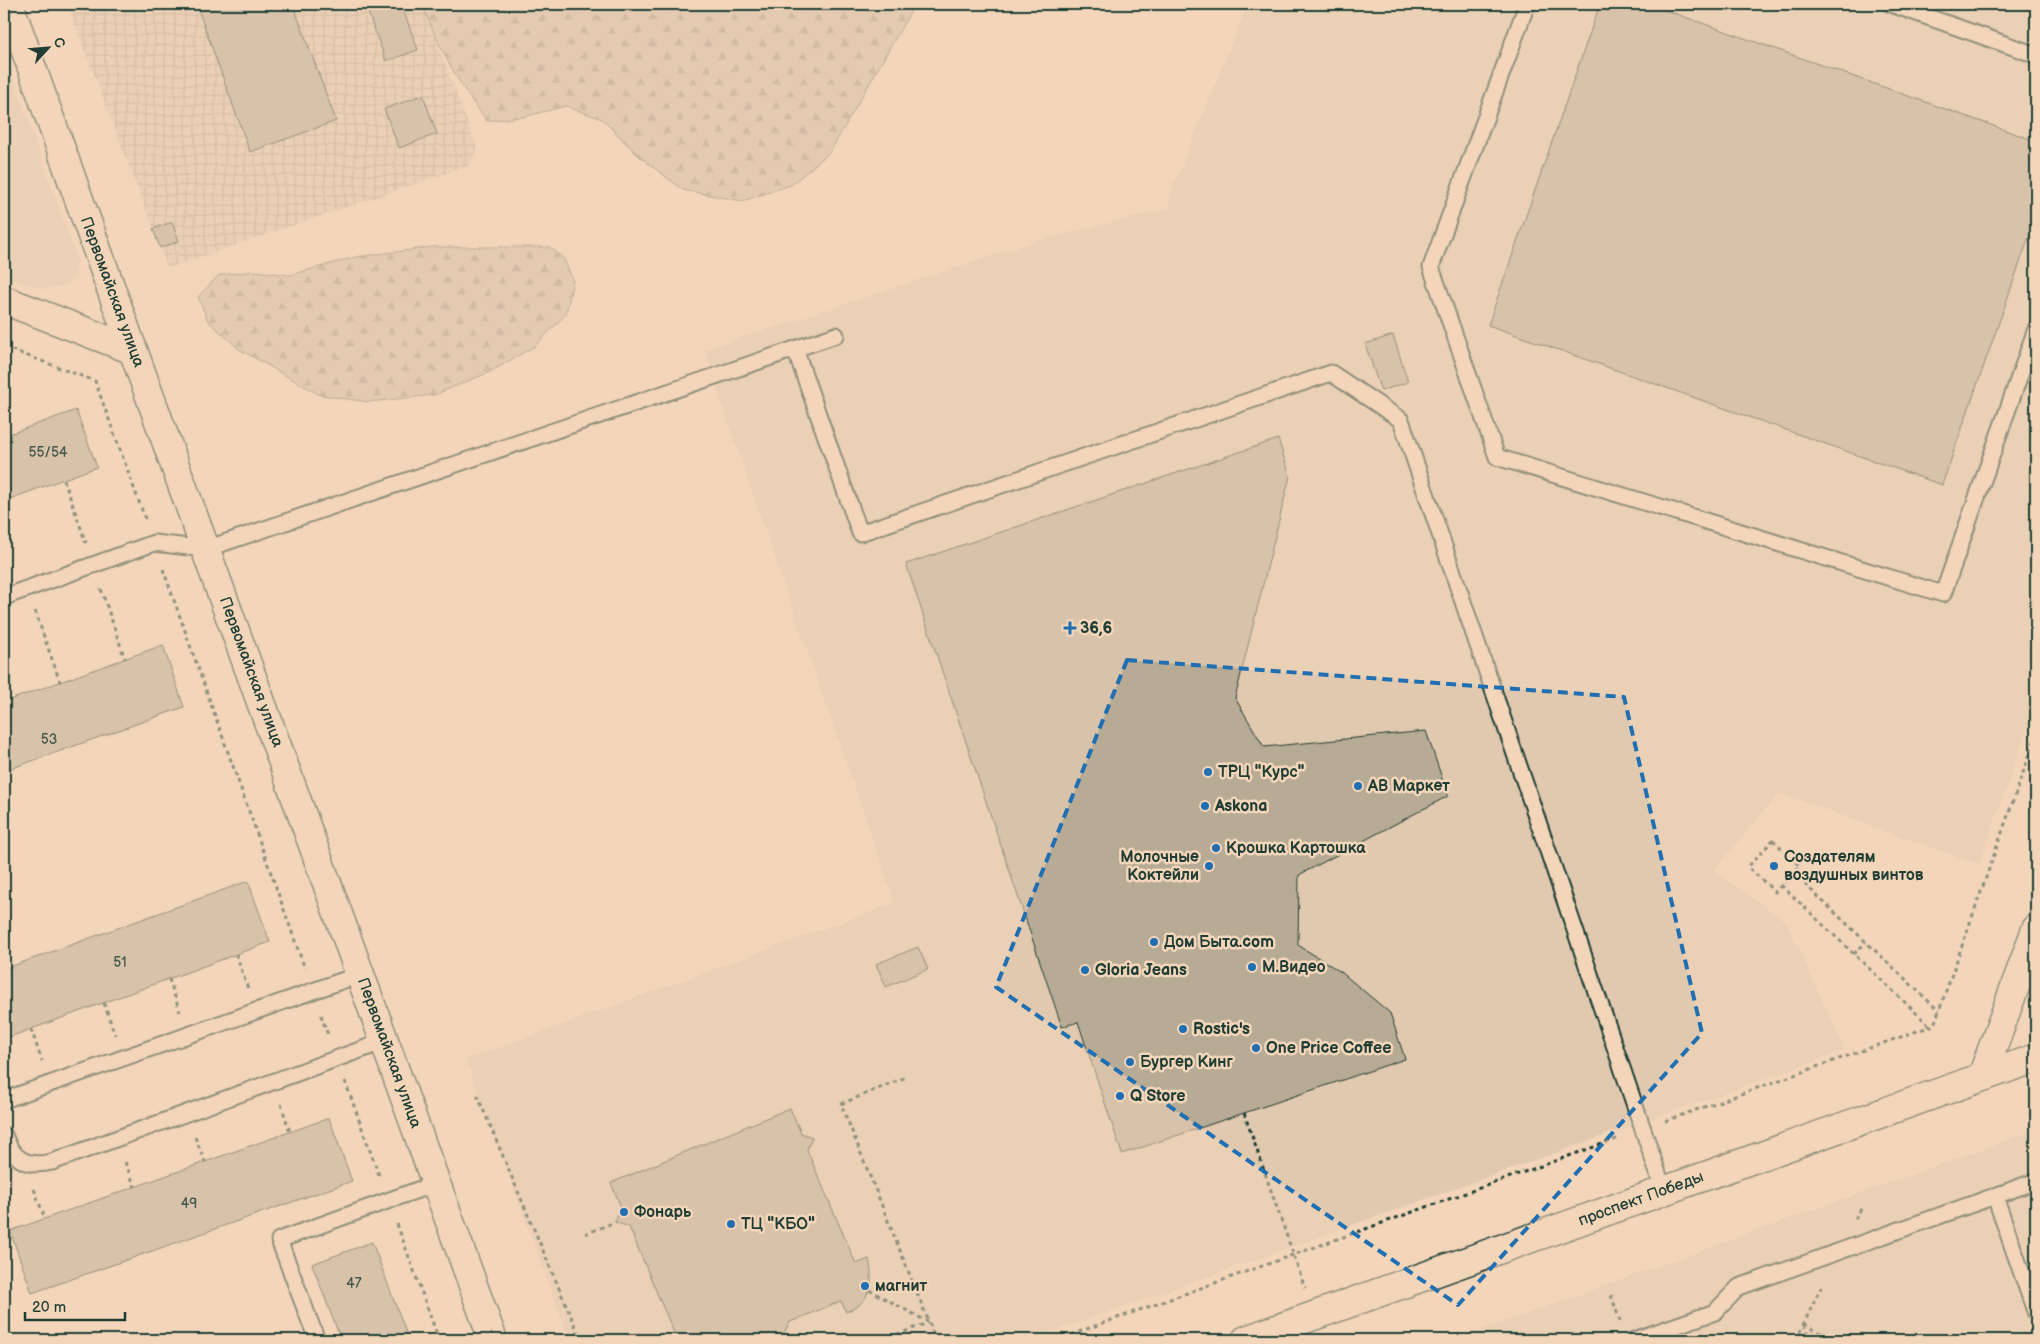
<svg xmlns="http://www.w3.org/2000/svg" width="2040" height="1344" viewBox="0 0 2040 1344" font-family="'Balsamiq Sans',sans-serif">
	<defs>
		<pattern id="industrial-grid" width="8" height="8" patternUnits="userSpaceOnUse" patternTransform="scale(1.25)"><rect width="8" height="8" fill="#e1c9af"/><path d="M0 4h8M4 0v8" fill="none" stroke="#b6a48f"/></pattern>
		<pattern id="forest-firs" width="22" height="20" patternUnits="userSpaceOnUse" patternTransform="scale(1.25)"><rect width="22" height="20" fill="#d1bda4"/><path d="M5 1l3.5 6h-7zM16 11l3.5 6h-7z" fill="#a99b86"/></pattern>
	</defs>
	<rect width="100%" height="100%" fill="#f3d6ba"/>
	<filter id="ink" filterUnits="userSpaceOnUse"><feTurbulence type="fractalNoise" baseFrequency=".02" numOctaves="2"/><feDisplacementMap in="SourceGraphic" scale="10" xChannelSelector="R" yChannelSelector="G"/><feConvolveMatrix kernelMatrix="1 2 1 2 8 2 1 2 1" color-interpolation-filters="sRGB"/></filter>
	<g filter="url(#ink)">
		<!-- built -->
		<g fill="#e1c9af">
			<polygon points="1248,4 2036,4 2036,704 1979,864 1779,793 1713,871 1786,922 1845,1050 1029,1340 570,1340 466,1060 895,903 727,419 705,350 1043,239 1168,209 1172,190"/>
			<polygon points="4,52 77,260 75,277 62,286 43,289 4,277"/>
			<polygon points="2036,1130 2036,1340 1454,1340"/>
		</g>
		<!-- industrial -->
		<polygon fill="url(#industrial-grid)" points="67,4 422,4 477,148 470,165 168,268"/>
		<!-- forest -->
		<g fill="url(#forest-firs)" stroke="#787d6c">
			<path d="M422,4H915L830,152L791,185L742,201L683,190L639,156L602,119L566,106L523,117L487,121C459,86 438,46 422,4Z"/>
			<polygon points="433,247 550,247 564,259 573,281 566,314 535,346 490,372 434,395 369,402 320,395 239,349 208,321 198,297 219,275 254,271 290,275 356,257"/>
		</g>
		<!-- building -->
		<g fill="#b8ab95" stroke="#1f3d34">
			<polygon points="196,4 293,4 336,121 250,152"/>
			<polygon points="365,4 401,4 418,50 386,61"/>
			<polygon points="1600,4 1648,4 2036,141 2036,217 1942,485 1488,325"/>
			<polygon points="423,95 437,134 399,148 384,109"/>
			<polygon points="172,222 179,241 160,248 153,229"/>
			<polygon points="1393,335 1408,382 1381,391 1365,344"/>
			<polygon points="76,410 97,467 4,501 4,436"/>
			<polygon points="1278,439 1290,476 1235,698 1264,747 1426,731 1448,796 1299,875 1298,945 1341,972 1390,1013 1405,1059 1122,1154 1078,1022 1062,1027 906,564"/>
			<polygon points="163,645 184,707 4,771 4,702"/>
			<polygon points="248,881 270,942 4,1039 4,969"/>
			<polygon points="918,947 928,969 886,987 876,964"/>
			<polygon points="790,1108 801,1133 812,1137 807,1150 856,1264 869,1259 871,1271 871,1284 866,1297 858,1306 846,1312 841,1301 790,1322 780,1340 677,1340 629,1227 615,1222 621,1207 611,1183"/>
			<polygon points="329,1118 352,1181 32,1293 10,1231"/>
			<polygon points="372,1242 409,1340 341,1340 312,1264"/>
		</g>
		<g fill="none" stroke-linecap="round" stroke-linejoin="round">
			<!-- service casing -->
			<g stroke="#1f3d34" stroke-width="19">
				<g id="service">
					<polyline points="1527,4 1431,267 1497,457 1943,594 2036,329"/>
					<polyline points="1891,4 2036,55"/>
					<polyline points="795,349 860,533 1331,373 1401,420 1664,1191"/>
					<polyline points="4,597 154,543 206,549 836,335"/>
					<polyline points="4,1100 361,974"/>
					<path d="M4,1135C13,1160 27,1168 52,1162L385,1041"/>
					<polyline points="2036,1181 1995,1196 2036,1314"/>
					<polyline points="317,1340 279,1240 437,1183"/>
					<polyline points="1634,1340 1715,1312 1739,1287 1995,1196"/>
				</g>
			</g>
			<!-- tertiary casing -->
			<g stroke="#1f3d34" stroke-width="31">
				<polyline id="tertiary" points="1982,1077 2036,929"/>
			</g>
			<!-- secondary casing -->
			<g stroke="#1f3d34" stroke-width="31">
				<g id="secondary">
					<polyline points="9,4 133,350 493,1340"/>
					<polyline points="4,300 133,350"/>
					<polyline points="1246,1340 2036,1058"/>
				</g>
			</g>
			<!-- path -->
			<g stroke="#1f3d34" stroke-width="3" stroke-dasharray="4 4" stroke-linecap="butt">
				<polyline points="4,347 95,381 146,521"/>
				<polyline points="64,480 86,543"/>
				<polyline points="163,569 305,969"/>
				<polyline points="101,589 125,659"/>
				<polyline points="35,611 60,682"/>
				<polygon points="1773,840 1800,866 1775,892 1748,867"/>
				<polyline points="1793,873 1939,1011"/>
				<polyline points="1781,885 1930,1026"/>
				<polyline points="236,954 248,989"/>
				<polyline points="1854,954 1866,942"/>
				<polyline points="169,979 180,1012"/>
				<polyline points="104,1003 115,1035"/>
				<polyline points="321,1015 328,1035"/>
				<polyline points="31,1029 42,1061"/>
				<polyline points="904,1078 841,1104 936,1340"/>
				<polyline points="345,1081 380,1178"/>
				<polyline points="477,1095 581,1340"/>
				<polyline points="281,1104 290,1132"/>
				<polyline points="1244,1113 1305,1288"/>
				<polyline points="1665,1121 1934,1025 2036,736"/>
				<polyline points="195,1137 205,1162"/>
				<polyline points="125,1162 135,1187"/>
				<polyline points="34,1189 45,1219"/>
				<polyline points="1855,1219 1862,1207"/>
				<polyline points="397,1224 439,1340"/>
				<polyline points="585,1234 615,1222"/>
				<polyline points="869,1290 928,1322"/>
				<polyline points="1611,1295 1620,1321"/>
				<polyline points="1804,1324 1833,1340"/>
				<polyline points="1804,1324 1810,1340"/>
				<polyline points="626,1334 629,1340"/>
				<polyline points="882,1340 928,1323"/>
				<polyline points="1056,1340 1619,1138"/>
				<polyline points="1796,1340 1823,1283"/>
			</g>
			<!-- service -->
			<use href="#service" stroke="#f3d6ba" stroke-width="15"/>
			<!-- tertiary -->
			<use href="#tertiary" stroke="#f3d6ba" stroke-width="28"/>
			<!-- secondary -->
			<use href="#secondary" stroke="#f3d6ba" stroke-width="28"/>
		</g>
	</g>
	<!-- marked area -->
	<path d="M0 0H2040V1344H0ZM1127,660L1624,697L1702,1033L1458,1305L996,987Z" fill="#f3d6ba" fill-opacity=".55" fill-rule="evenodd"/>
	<path fill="none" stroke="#1f6fb2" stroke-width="4" stroke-dasharray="10 6" stroke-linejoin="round" d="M1127,660L1624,697L1702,1033L1458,1305L996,987Z"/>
	<!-- markers -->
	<g fill="#1f6fb2" stroke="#f3d6ba" stroke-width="2">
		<path d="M1067.5 620.5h5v5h5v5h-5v5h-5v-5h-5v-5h5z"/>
		<circle cx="1208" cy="772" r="5"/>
		<circle cx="1358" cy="786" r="5"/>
		<circle cx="1205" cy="806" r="5"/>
		<circle cx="1216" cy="848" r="5"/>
		<circle cx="1209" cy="866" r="5"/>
		<circle cx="1774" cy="866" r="5"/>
		<circle cx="1154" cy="942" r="5"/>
		<circle cx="1252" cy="967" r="5"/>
		<circle cx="1085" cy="970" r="5"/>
		<circle cx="1183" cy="1029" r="5"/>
		<circle cx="1256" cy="1048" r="5"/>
		<circle cx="1130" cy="1062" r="5"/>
		<circle cx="1120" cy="1096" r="5"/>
		<circle cx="624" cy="1212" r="5"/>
		<circle cx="731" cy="1224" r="5"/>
		<circle cx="865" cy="1286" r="5"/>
	</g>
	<g text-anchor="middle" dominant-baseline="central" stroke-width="5" stroke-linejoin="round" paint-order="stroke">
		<!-- number labels -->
		<g font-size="14" fill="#45584c">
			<text x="48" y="452">55/54</text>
			<text x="49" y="739">53</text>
			<text x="120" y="962">51</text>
			<text x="189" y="1203">49</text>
			<text x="354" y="1283">47</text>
		</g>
		<!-- street labels -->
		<g font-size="16" fill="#1f3d34" stroke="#f3d6ba">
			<text transform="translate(112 292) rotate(70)">Первомайская улица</text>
			<text transform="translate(251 672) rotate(70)">Первомайская улица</text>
			<text transform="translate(389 1053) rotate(70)">Первомайская улица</text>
			<text transform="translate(1641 1199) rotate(-20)">проспект Победы</text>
		</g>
		<!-- poi labels -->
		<g font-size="16" font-weight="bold" fill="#1f3d34" stroke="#f3d6ba" text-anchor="start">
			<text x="1080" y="628">36,6</text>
			<text x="1218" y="772">ТРЦ "Курс"</text>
			<text x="1368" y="786">АВ Маркет</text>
			<text x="1215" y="806">Askona</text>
			<text x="1226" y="848">Крошка Картошка</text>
			<text x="1199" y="857" text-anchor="end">Молочные<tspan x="1199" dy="18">Коктейли</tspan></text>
			<text x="1784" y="857">Создателям<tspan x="1784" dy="18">воздушных винтов</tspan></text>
			<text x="1164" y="942">Дом Быта.com</text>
			<text x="1262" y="967">М.Видео</text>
			<text x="1095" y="970">Gloria Jeans</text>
			<text x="1193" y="1029">Rostic's</text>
			<text x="1266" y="1048">One Price Coffee</text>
			<text x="1140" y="1062">Бургер Кинг</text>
			<text x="1130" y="1096">Q Store</text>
			<text x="634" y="1212">Фонарь</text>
			<text x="741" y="1224">ТЦ "КБО"</text>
			<text x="875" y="1286">магнит</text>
		</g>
	</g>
	<!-- margin -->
	<rect width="2040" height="1344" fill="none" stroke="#f3d6ba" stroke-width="20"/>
	<rect x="10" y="10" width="2020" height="1324" fill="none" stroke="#1f3d34" stroke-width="2" filter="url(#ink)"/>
	<!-- north arrow -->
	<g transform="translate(48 48) rotate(64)" stroke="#f3d6ba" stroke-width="4" paint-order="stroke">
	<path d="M0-4L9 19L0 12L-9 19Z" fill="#1f3d34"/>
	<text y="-8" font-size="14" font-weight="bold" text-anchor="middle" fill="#1f3d34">С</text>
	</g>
	<!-- scale -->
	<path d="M25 1312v8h100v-8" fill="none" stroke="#1f3d34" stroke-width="2.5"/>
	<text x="32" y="1312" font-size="15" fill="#1f3d34" stroke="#f3d6ba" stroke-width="4" paint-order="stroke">20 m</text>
</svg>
